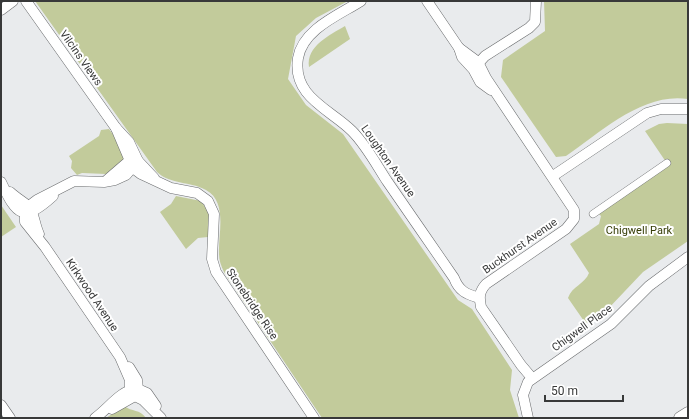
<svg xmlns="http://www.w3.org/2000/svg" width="689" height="419" viewBox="0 0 689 419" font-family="Roboto,sans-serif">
	<rect width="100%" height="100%" fill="#e9ebed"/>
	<!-- green -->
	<g fill="#c2cb9b">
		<path d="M35,1H348L316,18L296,36L288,79L306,105L343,134L458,300L472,309L512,370L510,390L519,418H322L224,272C221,266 219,260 219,254C218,234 228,202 206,190C190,181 171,185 157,172Z"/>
		<path d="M544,1H688V99C643,92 601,132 566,156L556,157L501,77L503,60L545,31Z"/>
		<path d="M345,26L350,39L309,67C306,46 330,35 345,26Z"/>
		<path d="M667,123L688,124V241L643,272L606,311L586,324L568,298C572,286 585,284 589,273L570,244L599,224L601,216L598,213L666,162L645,131L659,124Z"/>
		<polygon points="109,129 118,141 124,159 106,174 82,173 77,175 71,168 72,161 69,156 99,136 101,130"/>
		<polygon points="176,196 201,201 209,213 208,237 198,238 186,249 160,212 171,204"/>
		<polygon points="1,205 16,227 1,237"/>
		<path d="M124,406C132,412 140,409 146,418H106Z"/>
	</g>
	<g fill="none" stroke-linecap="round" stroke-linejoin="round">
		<!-- pedestrian casing -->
		<g stroke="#6a6c6e" stroke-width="8">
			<polyline id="pedestrian" points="593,214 667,163"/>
		</g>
		<!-- minor casing -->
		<g stroke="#6a6c6e" stroke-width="11">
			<g id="minor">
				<polyline points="26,1 116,128 129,142 138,161 154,178"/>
				<path d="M361,1C339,15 303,29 298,58C292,97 330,109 352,131C366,145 376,164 387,181C409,213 432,246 454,278C459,291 466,294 479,298"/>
				<polyline points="427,1 459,48 462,57 473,69 480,82 491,90"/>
				<polyline points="1,10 13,1"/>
				<path d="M459,48L478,62L486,78L574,210V219L566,229L486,284C479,292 479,297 481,307L521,365L532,378"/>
				<polyline points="475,67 485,56 529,28 535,22 536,1"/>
				<polyline points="116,128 133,168 141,174 171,188 197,193 208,201 214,214 212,259 216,272 314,418"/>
				<polyline points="138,161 126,175 115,180 104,182 74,181 37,200 29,206 25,213 25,222 45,247 120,357 130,380 130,390 135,396 143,400 161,418"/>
				<polyline points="553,176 647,113 661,109 688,109"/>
				<polyline points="107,180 129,161 134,161"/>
				<path d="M1,182C17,216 23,223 53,196"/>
				<path d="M10,192C16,198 27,204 30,208C34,214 35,226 39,234"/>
				<polyline points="129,367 137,380 138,389 147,393 156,406"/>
				<polyline points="1,405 10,418"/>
				<polyline points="112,409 135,396 138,391"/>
				<path d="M95,418C108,409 121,390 136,389"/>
				<polyline points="528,418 523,395 528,382 611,324 649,286 688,257"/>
			</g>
		</g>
		<!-- tertiary casing -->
		<g stroke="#6a6c6e" stroke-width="13">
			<polyline id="tertiary" points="680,418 688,413"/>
		</g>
		<!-- pedestrian -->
		<use href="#pedestrian" stroke="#fff" stroke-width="7"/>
		<!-- minor -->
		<use href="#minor" stroke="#fff" stroke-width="10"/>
		<!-- tertiary -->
		<use href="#tertiary" stroke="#fff" stroke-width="12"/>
	</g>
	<g text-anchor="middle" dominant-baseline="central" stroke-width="4" stroke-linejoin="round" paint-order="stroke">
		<!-- street labels -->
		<g font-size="11" fill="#383939" stroke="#fff">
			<text transform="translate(81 58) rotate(55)">Vilcins Views</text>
			<text transform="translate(388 161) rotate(55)">Loughton Avenue</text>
			<text transform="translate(520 246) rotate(-35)">Buckhurst Avenue</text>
			<text transform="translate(92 295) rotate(56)">Kirkwood Avenue</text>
			<text transform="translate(252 304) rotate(56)">Stonebridge Rise</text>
			<text transform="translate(582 328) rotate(-36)">Chigwell Place</text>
		</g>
		<!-- park labels -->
		<g font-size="11" fill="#363d06" stroke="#fff">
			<text x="639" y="230">Chigwell Park</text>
		</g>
	</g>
	<!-- border -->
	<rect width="689" height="419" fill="none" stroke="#383939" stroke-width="4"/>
	<!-- scale -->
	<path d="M545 395v6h78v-6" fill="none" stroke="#383939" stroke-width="2"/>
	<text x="551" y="395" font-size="12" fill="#383939" stroke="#ffffff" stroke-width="3" paint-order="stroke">50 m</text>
</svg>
